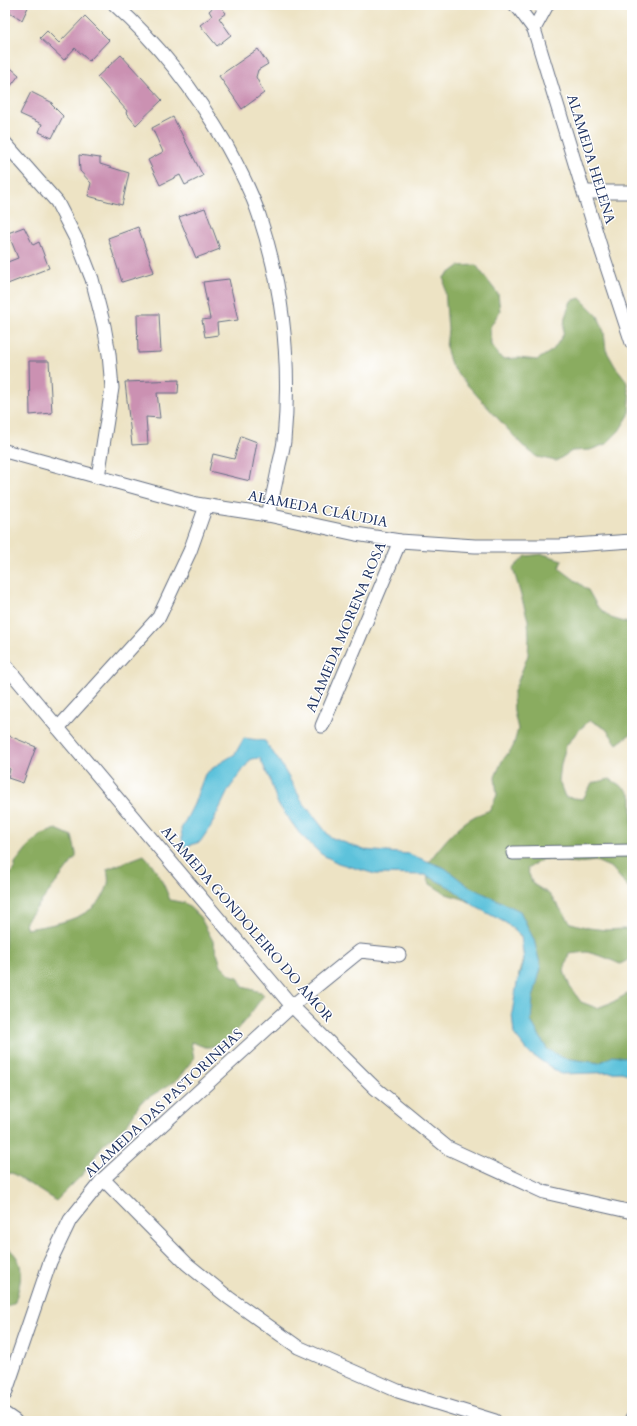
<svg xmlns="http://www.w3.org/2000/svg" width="637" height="1426" viewBox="0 0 637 1426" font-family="Cardo,serif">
	<rect width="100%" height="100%" fill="#fff"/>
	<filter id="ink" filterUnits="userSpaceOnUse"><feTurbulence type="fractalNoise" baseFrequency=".025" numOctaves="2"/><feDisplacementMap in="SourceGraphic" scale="8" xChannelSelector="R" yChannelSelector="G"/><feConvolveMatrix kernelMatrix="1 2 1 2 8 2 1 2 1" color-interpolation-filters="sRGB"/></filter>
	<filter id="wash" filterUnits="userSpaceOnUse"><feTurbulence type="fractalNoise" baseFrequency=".012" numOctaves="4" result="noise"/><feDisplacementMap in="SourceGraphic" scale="16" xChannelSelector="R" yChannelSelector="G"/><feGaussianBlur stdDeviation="0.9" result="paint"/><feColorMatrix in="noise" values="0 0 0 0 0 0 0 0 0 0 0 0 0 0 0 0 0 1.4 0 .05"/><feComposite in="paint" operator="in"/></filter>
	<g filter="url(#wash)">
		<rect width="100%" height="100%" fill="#ede3c4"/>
		<!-- forest -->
		<g fill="#8aac60" stroke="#526e5f">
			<polygon points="476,265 498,294 500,311 490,327 491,345 502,359 519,358 537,360 553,350 563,335 565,317 571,301 580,298 598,316 604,332 606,350 615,366 626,380 630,398 629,415 619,431 606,444 590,450 572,451 556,461 537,457 523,446 462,379 451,365 446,347 448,330 444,277 459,266"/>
			<path d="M543,554L562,560L559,568L588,590L597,606L611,618L628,623L632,621V733L617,744L606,729L590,720L577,732L566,746L561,764L559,781L565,797L583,799L592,783L610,779L626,789L632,797V892L612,868L596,861L578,863L543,859L527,869L533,884L549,894L571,923L589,928L606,930L624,929L632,930V958L620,964L604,957L587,952L569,954L564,971L570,987L581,1002L597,1008L613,1002L632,991V1066L569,1073L551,1068L539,1055L516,1009L519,973L524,956L523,938L496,914L463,899L446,894L430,884L424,868C438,850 454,827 475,816C480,814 485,812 490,810L497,795L495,777L502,761L513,747L518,729L514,712L513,694L528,655L529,637L528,620L513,568L526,556Z"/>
			<path d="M56,829L72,836L76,853V857L27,920L25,925L27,929C56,924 99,919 108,884C109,880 108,873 107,869L144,855C156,867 164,884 170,900L185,903L200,917L213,941L221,965L231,975L238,977L243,987L261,992L264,995C252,1011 231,1044 209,1047C204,1048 196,1043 191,1042L194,1058L177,1080L141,1102L128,1123L102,1146L83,1174L56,1201L12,1173L5,1174V883L15,867V863L27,848L40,835Z"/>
			<path d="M5,1246C28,1261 21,1280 15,1302L5,1308Z"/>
		</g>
		<!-- water -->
		<polygon fill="#5dc2db" stroke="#3c789c" points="244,738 265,741 281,764 302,801 330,837 364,850 409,854 445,868 468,886 520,911 534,940 541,968 533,998 531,1021 547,1049 563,1058 599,1063 615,1055 632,1059 632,1075 621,1072 561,1074 528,1052 514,1034 512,1013 517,983 524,961 521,936 506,923 476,907 451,888 426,875 375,874 338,863 321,854 300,834 278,804 269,778 260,758 251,759 229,789 211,826 200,842 183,847 181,829 193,806 205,774 217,765 235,754"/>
		<g id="blocks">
			<!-- building -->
			<g fill="#cb91b2">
				<polygon points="5,5 29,5 22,20 5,9"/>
				<polygon points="216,5 219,5 226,13 219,18 231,35 217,46 200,25 212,16 209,11"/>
				<polygon points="85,16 109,40 89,61 75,48 64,60 40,38 47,31 59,43"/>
				<polygon points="258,49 268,64 258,70 256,77 264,93 242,109 219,76"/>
				<polygon points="121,55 162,100 136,125 126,113 127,111 97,77"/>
				<polygon points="5,63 19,75 5,94"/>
				<polygon points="31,92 53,103 51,104 63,116 52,138 39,132 42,124 20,114"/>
				<polygon points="173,117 203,176 185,185 180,175 160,185 148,160 163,152 152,128"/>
				<polygon points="79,155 100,158 100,164 129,173 122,205 88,196 91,183 80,171"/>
				<polygon points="205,208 220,249 196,258 179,217"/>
				<polygon points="24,227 33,245 39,242 49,268 5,285 5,263 18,258 8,233"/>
				<polygon points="138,227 154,272 122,282 108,238"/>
				<polygon points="229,279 238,320 217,323 218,335 205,337 202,320 210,319 203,282"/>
				<polygon points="137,314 159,314 161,352 138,353"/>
				<polygon points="29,361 49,361 52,413 30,415"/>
				<polygon points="179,380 178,393 157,393 160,418 146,417 148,444 132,445 125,382"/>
				<polygon points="241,436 257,442 250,481 209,471 213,454 234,459"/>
				<polygon points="5,734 36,747 23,783 8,778 10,769 5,766"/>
			</g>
		</g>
	</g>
	<g filter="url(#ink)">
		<use href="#blocks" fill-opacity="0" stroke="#646e82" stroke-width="1"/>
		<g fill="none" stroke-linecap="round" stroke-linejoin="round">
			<!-- street casing -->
			<g stroke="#646e82" stroke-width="15">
				<g id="street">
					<path d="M115,5C160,45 197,94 227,146C239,168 251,191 259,215C283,287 291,365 284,441C283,449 281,457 279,465C276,482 272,499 268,515"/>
					<polyline points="515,5 520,10 534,29 602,252 632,343"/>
					<polyline points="534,29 547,5"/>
					<polyline points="5,143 57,202 78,243 92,279 104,326 109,354 112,388 98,477"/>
					<polyline points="585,192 632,192"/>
					<polyline points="5,451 196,504 268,515 356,534 400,541 475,546 559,546 632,541"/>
					<polyline points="5,665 292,1006 375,1088 448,1148 544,1192 632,1212"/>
					<polyline points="322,726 400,541"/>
					<polyline points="58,728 159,617 190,551 206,506"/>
					<polyline points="513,853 632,851"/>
					<polyline points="103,1179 187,1264 229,1298 298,1347 398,1391 495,1421"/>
					<polyline points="5,1394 50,1262 70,1220 103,1179 292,1006 360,951 399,955"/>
					<polyline points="5,1414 15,1421"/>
					<polyline points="631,1421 632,1418"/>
				</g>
			</g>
			<!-- street -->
			<use href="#street" stroke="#fff" stroke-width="13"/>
		</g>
	</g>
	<g text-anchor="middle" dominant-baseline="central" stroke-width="3" stroke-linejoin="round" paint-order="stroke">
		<!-- street labels -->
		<g font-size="14" fill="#1b2f5e" stroke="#fff">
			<text transform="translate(591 159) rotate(73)">ALAMEDA HELENA</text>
			<text transform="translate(318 509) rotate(11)">ALAMEDA CLÁUDIA</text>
			<text transform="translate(346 627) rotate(-67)">ALAMEDA MORENA ROSA</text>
			<text transform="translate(247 924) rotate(49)">ALAMEDA GONDOLEIRO DO AMOR</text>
			<text transform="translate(164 1103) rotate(-43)">ALAMEDA DAS PASTORINHAS</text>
		</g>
	</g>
	<!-- margin -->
	<rect width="637" height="1426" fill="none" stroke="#fff" stroke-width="20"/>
</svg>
